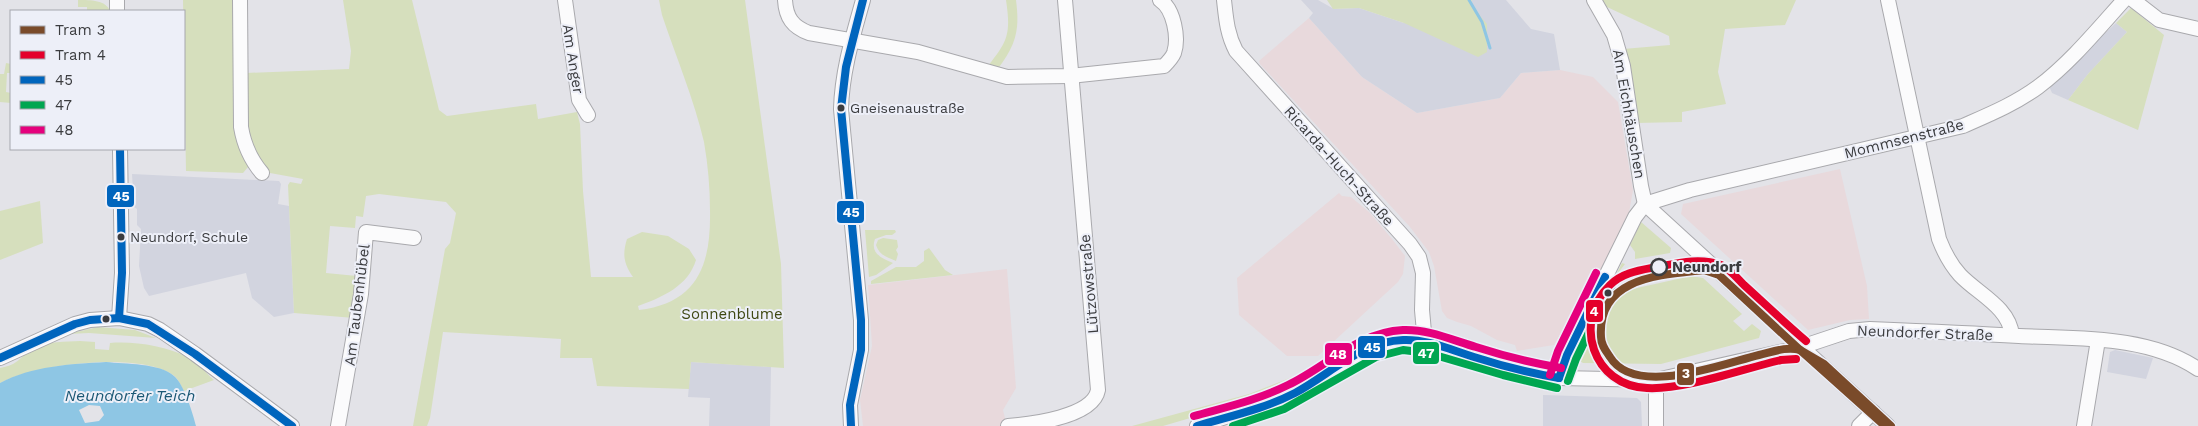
<svg xmlns="http://www.w3.org/2000/svg" width="2198" height="426" viewBox="0 0 2198 426" font-family="'Work Sans',sans-serif">
	<rect width="100%" height="100%" fill="#e3e3e8"/>
	<!-- commercial -->
	<g fill="#e8d9dc">
		<polygon points="1309,18 1362,77 1417,113 1500,98 1521,73 1560,70 1593,77 1618,102 1633,190 1629,213 1599,274 1594,278 1554,345 1517,351 1515,345 1497,340 1471,326 1457,322 1447,318 1442,311 1434,266 1429,252 1410,227 1260,64 1259,61"/>
		<polygon points="1840,169 1867,286 1869,319 1850,320 1808,330 1681,214 1683,204"/>
		<polygon points="1339,193 1342,196 1351,197 1369,212 1392,239 1405,256 1403,274 1398,282 1318,356 1287,356 1239,315 1237,278"/>
		<polygon points="1007,269 1016,388 1003,410 1007,426 863,426 860,400 872,346 868,285"/>
	</g>
	<!-- built -->
	<g fill="#d2d4df">
		<polygon points="1301,0 1318,0 1334,9 1359,8 1404,23 1470,4 1472,0 1506,0 1531,29 1554,34 1560,70 1521,73 1500,98 1417,113 1362,77 1309,18 1313,13"/>
		<polygon points="2116,23 2127,32 2088,74 2068,100 2052,93 2049,86"/>
		<polygon points="132,174 279,181 281,184 278,204 289,206 294,313 274,317 252,298 246,273 149,296 144,288 139,266 141,229 137,225 137,209 134,207"/>
		<polygon points="2115,350 2153,358 2146,379 2107,372 2110,352"/>
		<polygon points="691,362 771,367 770,426 709,426 710,398 688,397"/>
		<polygon points="1543,395 1637,398 1641,402 1642,426 1543,426"/>
	</g>
	<!-- green -->
	<g fill="#d6dfbd">
		<path d="M78,0C91,0 106,0 110,11H87V7H78Z"/>
		<polygon points="183,0 235,0 248,167 243,173 186,171"/>
		<path d="M343,0H412L439,110L447,116L536,104L538,119L577,112L580,124L583,191L591,277H633C624,264 622,255 627,239L642,232L668,236L689,249L696,260C688,286 663,297 638,306L639,310C698,303 711,264 710,211C710,188 708,165 704,142C694,99 676,57 662,15L659,0H745L781,264L784,368L691,362L689,389L597,386L592,358H560L561,339L443,332L430,418L427,426H413L445,249L450,243L456,213L446,202L379,194L366,196L363,217L356,216L355,228L330,226L326,273L357,276L354,318L294,313L288,185L290,182L301,184L303,179L270,173L262,169L245,130L246,73L349,69L351,51Z"/>
		<path d="M1006,0H1016C1020,31 1016,45 997,70L987,67C1008,41 1011,34 1006,0Z"/>
		<polygon points="1327,0 1472,0 1470,4 1487,24 1487,52 1478,57 1404,23 1359,8 1333,9"/>
		<polygon points="1602,0 1796,0 1785,25 1725,29 1718,72 1726,104 1682,112 1682,122 1636,123 1623,49 1670,45 1669,36 1607,7"/>
		<polygon points="2131,8 2164,35 2138,130 2068,100 2088,74 2127,32 2116,23"/>
		<polygon points="6,63 11,64 11,73 7,73 6,92 11,93 11,103 0,102 0,74 4,74"/>
		<polygon points="40,201 43,243 0,260 0,211"/>
		<polygon points="1641,222 1671,248 1670,253 1635,259 1635,252 1630,245"/>
		<path d="M865,230H895L896,232L892,235H886L875,239C870,253 881,258 893,263L876,275L869,277Z"/>
		<path d="M883,238L897,240L898,247L896,250L898,254L896,261C887,257 880,256 876,245L878,240Z"/>
		<polygon points="929,248 945,270 953,275 871,284 871,281 896,267 916,267 924,261 924,251"/>
		<polygon points="1622,263 1625,264 1618,273 1619,278 1610,294 1691,276 1703,278 1742,314 1733,321 1744,331 1752,324 1761,331 1759,338 1661,364 1583,363 1577,359 1578,352"/>
		<polygon points="98,327 135,330 156,338 89,333 68,334"/>
		<polygon points="1384,330 1401,331 1383,334 1362,342 1318,372 1275,393 1163,426 1132,426 1249,394 1300,374 1359,337"/>
		<path d="M80,341L95,342V349L109,350L110,343C134,341 166,346 187,357C197,362 205,372 214,380L184,391C181,386 178,378 173,375C139,351 35,364 0,383V368C19,365 20,356 34,348C47,341 66,342 80,341Z"/>
	</g>
	<!-- water -->
	<path fill="#8ec6e4" fill-rule="evenodd" d="M106,362C125,364 160,363 174,376C184,384 193,414 196,426H0V383C32,366 70,364 106,362ZM89,405L100,406L104,415L99,421L85,423L79,410Z"/>
	<g fill="none" stroke-linecap="round" stroke-linejoin="round">
		<!-- stream -->
		<polyline stroke="#8ec6e4" stroke-width="3" points="1469,0 1482,22 1490,48"/>
		<!-- minor casing -->
		<g stroke="#a9a9ad" stroke-width="16">
			<g id="minor">
				<polyline points="117,0 117,11"/>
				<path d="M240,0L241,127C244,145 250,159 262,173"/>
				<polyline points="565,0 579,100 588,115"/>
				<path d="M785,0C786,18 793,27 809,33L918,52L1007,77L1070,76L1164,66C1168,62 1172,58 1174,53C1179,38 1174,9 1160,0"/>
				<path d="M1224,0C1226,18 1227,34 1236,51L1410,244L1419,257L1423,273L1422,310L1425,343"/>
				<polyline points="1594,0 1614,35 1623,66 1641,186 1645,204"/>
				<path d="M1888,0L1939,239C1944,252 1950,264 1960,275C1978,294 2009,307 2012,335"/>
				<polyline points="2133,0 2159,20 2198,29"/>
				<polyline points="1645,204 1888,426"/>
				<polyline points="119,318 122,273 120,149"/>
				<polyline points="0,358 75,324 90,320 119,318 148,324 160,330 195,354 292,426"/>
				<path d="M1559,378L1567,355L1635,217L1645,204L1690,190L1963,126C1988,115 2015,104 2038,87C2070,63 2097,30 2124,0"/>
				<polyline points="1656,380 1656,426"/>
				<polyline points="338,426 361,294 366,232 414,238"/>
				<path d="M851,426L850,405L861,350V320L841,109C842,71 853,36 863,0"/>
				<path d="M1008,426C1031,424 1093,417 1098,390L1065,0"/>
				<path d="M1197,426L1280,400L1309,386L1365,351L1377,345L1391,341L1406,340L1425,343L1531,373L1559,378L1656,380L1798,348L1849,331L1870,329C1920,331 1969,333 2019,336C2078,339 2147,335 2198,369"/>
				<polyline points="1859,426 1873,412"/>
				<polyline points="2084,426 2098,340"/>
			</g>
		</g>
		<!-- minor -->
		<use href="#minor" stroke="#fbfbfc" stroke-width="14"/>
		<!-- tram -->
		<path stroke="#cccccd" stroke-width="1" d="M1607,304C1619,276 1635,268 1664,263C1687,259 1702,261 1719,275"/>
		<!-- bus-1 casing -->
		<g stroke="#edeff8" stroke-width="11">
			<g id="bus-1">
				<polyline points="119,318 122,273 120,149"/>
				<polyline points="0,358 75,324 90,320 119,318 148,324 195,354 292,426"/>
				<polyline points="1559,378 1567,355 1605,277"/>
				<polyline points="851,426 850,405 861,350 861,320 841,109 846,67 863,0"/>
				<path d="M1197,426C1230,416 1264,409 1295,393C1329,375 1362,341 1403,340C1428,339 1451,350 1474,357C1502,366 1530,373 1559,378"/>
			</g>
		</g>
		<!-- bus-2 casing -->
		<g stroke="#edeff8" stroke-width="11">
			<g id="bus-2">
				<polyline points="1568,381 1576,359 1614,281"/>
				<polyline points="1233,426 1284,409 1376,357 1403,350 1428,353 1503,375 1557,388"/>
			</g>
		</g>
		<!-- bus-3 casing -->
		<g stroke="#edeff8" stroke-width="11">
			<g id="bus-3">
				<polyline points="1550,375 1558,351 1596,273"/>
				<path d="M1194,416C1226,407 1258,400 1288,385C1326,367 1358,332 1403,330C1428,329 1452,340 1476,347C1504,356 1532,363 1561,368"/>
			</g>
		</g>
		<!-- bus-1 -->
		<use href="#bus-1" stroke="#0065bd" stroke-width="8"/>
		<!-- bus-2 -->
		<use href="#bus-2" stroke="#00a651" stroke-width="8"/>
		<!-- bus-3 -->
		<use href="#bus-3" stroke="#e5007d" stroke-width="8"/>
		<!-- tram-1 casing -->
		<g stroke="#edeff8" stroke-width="11">
			<g id="tram-1">
				<path d="M1704,270L1719,275L1800,350C1787,346 1772,352 1759,355C1722,364 1635,398 1610,357C1606,351 1601,345 1601,337C1597,277 1660,275 1704,270Z"/>
				<polyline points="1800,350 1824,364 1891,426"/>
				<polyline points="1800,350 1885,426"/>
			</g>
		</g>
		<!-- tram-2 casing -->
		<g stroke="#edeff8" stroke-width="11">
			<path id="tram-2" d="M1796,359L1781,360C1742,369 1685,390 1647,388C1593,386 1572,322 1610,285C1624,271 1643,270 1662,266C1682,262 1702,258 1721,265C1730,269 1737,278 1744,285C1765,304 1785,323 1806,341"/>
		</g>
		<!-- tram-1 -->
		<use href="#tram-1" stroke="#7a4b2a" stroke-width="8"/>
		<!-- tram-2 -->
		<use href="#tram-2" stroke="#e4002b" stroke-width="8"/>
	</g>
	<!-- markers -->
	<g fill="#3b3c3f" stroke="#edeff8" stroke-width="2">
		<circle cx="841" cy="108" r="4.5"/>
		<circle cx="121" cy="237" r="4.5"/>
		<circle cx="1608" cy="293" r="4.5"/>
		<circle cx="106" cy="319" r="4.5"/>
	</g>
	<circle fill="#edeff8" stroke="#3b3c3f" stroke-width="2.5" cx="1659" cy="267" r="8"/>
	<g text-anchor="middle" dominant-baseline="central" stroke-width="4" stroke-linejoin="round" paint-order="stroke">
		<!-- bus labels -->
		<g font-size="14" fill="#3b3c3f" stroke="#edeff8" text-anchor="start">
			<text x="850" y="108">Gneisenaustraße</text>
			<text x="130" y="237">Neundorf, Schule</text>
		</g>
		<!-- street labels -->
		<g font-size="15" fill="#3b3c3f" stroke="#edeff8">
			<text transform="translate(573 59) rotate(81)">Am Anger</text>
			<text transform="translate(1629 114) rotate(80)">Am Eichhäuschen</text>
			<text transform="translate(1904 139) rotate(-14)">Mommsenstraße</text>
			<text transform="translate(1339 166) rotate(48)">Ricarda-Huch-Straße</text>
			<text transform="translate(1089 284) rotate(-95)">Lützowstraße</text>
			<text transform="translate(357 305) rotate(-83)">Am Taubenhübel</text>
			<text transform="translate(1925 333) rotate(2)">Neundorfer Straße</text>
		</g>
		<!-- stop labels -->
		<g font-size="15" font-weight="bold" fill="#3b3c3f" stroke="#edeff8" text-anchor="start">
			<text x="1672" y="267">Neundorf</text>
		</g>
		<!-- park labels -->
		<g font-size="15" fill="#3f4812" stroke="#edeff8">
			<text x="732" y="314">Sonnenblume</text>
		</g>
		<!-- water labels -->
		<g font-size="16" font-style="italic" fill="#1b5875" stroke="#edeff8">
			<text x="130" y="395">Neundorfer Teich</text>
		</g>
	</g>
	<g stroke="#edeff8" stroke-width="2">
		<rect x="106" y="184" width="29" height="24" rx="5" fill="#0065bd"/>
		<rect x="836" y="200" width="29" height="24" rx="5" fill="#0065bd"/>
		<rect x="1585" y="299" width="19" height="24" rx="5" fill="#e4002b"/>
		<rect x="1357" y="335" width="29" height="24" rx="5" fill="#0065bd"/>
		<rect x="1412" y="341" width="28" height="24" rx="5" fill="#00a651"/>
		<rect x="1324" y="342" width="29" height="24" rx="5" fill="#e5007d"/>
		<rect x="1676" y="362" width="19" height="24" rx="5" fill="#7a4b2a"/>
	</g>
	<g font-size="14" text-anchor="middle" font-weight="bold" fill="#fff">
		<text x="121" y="201">45</text>
		<text x="851" y="217">45</text>
		<text x="1594" y="316">4</text>
		<text x="1372" y="352">45</text>
		<text x="1426" y="358">47</text>
		<text x="1338" y="359">48</text>
		<text x="1686" y="378">3</text>
	</g>
	<!-- legend -->
	<rect x="10" y="10" width="175" height="140" fill="#edeff8" stroke="#a6a7ae"/>
	<rect x="20" y="26" width="25" height="8" fill="#7a4b2a" stroke="#a6a7ae"/>
	<text x="55" y="35" font-size="15" fill="#3b3c3f">Tram 3</text>
	<rect x="20" y="51" width="25" height="8" fill="#e4002b" stroke="#a6a7ae"/>
	<text x="55" y="60" font-size="15" fill="#3b3c3f">Tram 4</text>
	<rect x="20" y="76" width="25" height="8" fill="#0065bd" stroke="#a6a7ae"/>
	<text x="55" y="85" font-size="15" fill="#3b3c3f">45</text>
	<rect x="20" y="101" width="25" height="8" fill="#00a651" stroke="#a6a7ae"/>
	<text x="55" y="110" font-size="15" fill="#3b3c3f">47</text>
	<rect x="20" y="126" width="25" height="8" fill="#e5007d" stroke="#a6a7ae"/>
	<text x="55" y="135" font-size="15" fill="#3b3c3f">48</text>
</svg>
